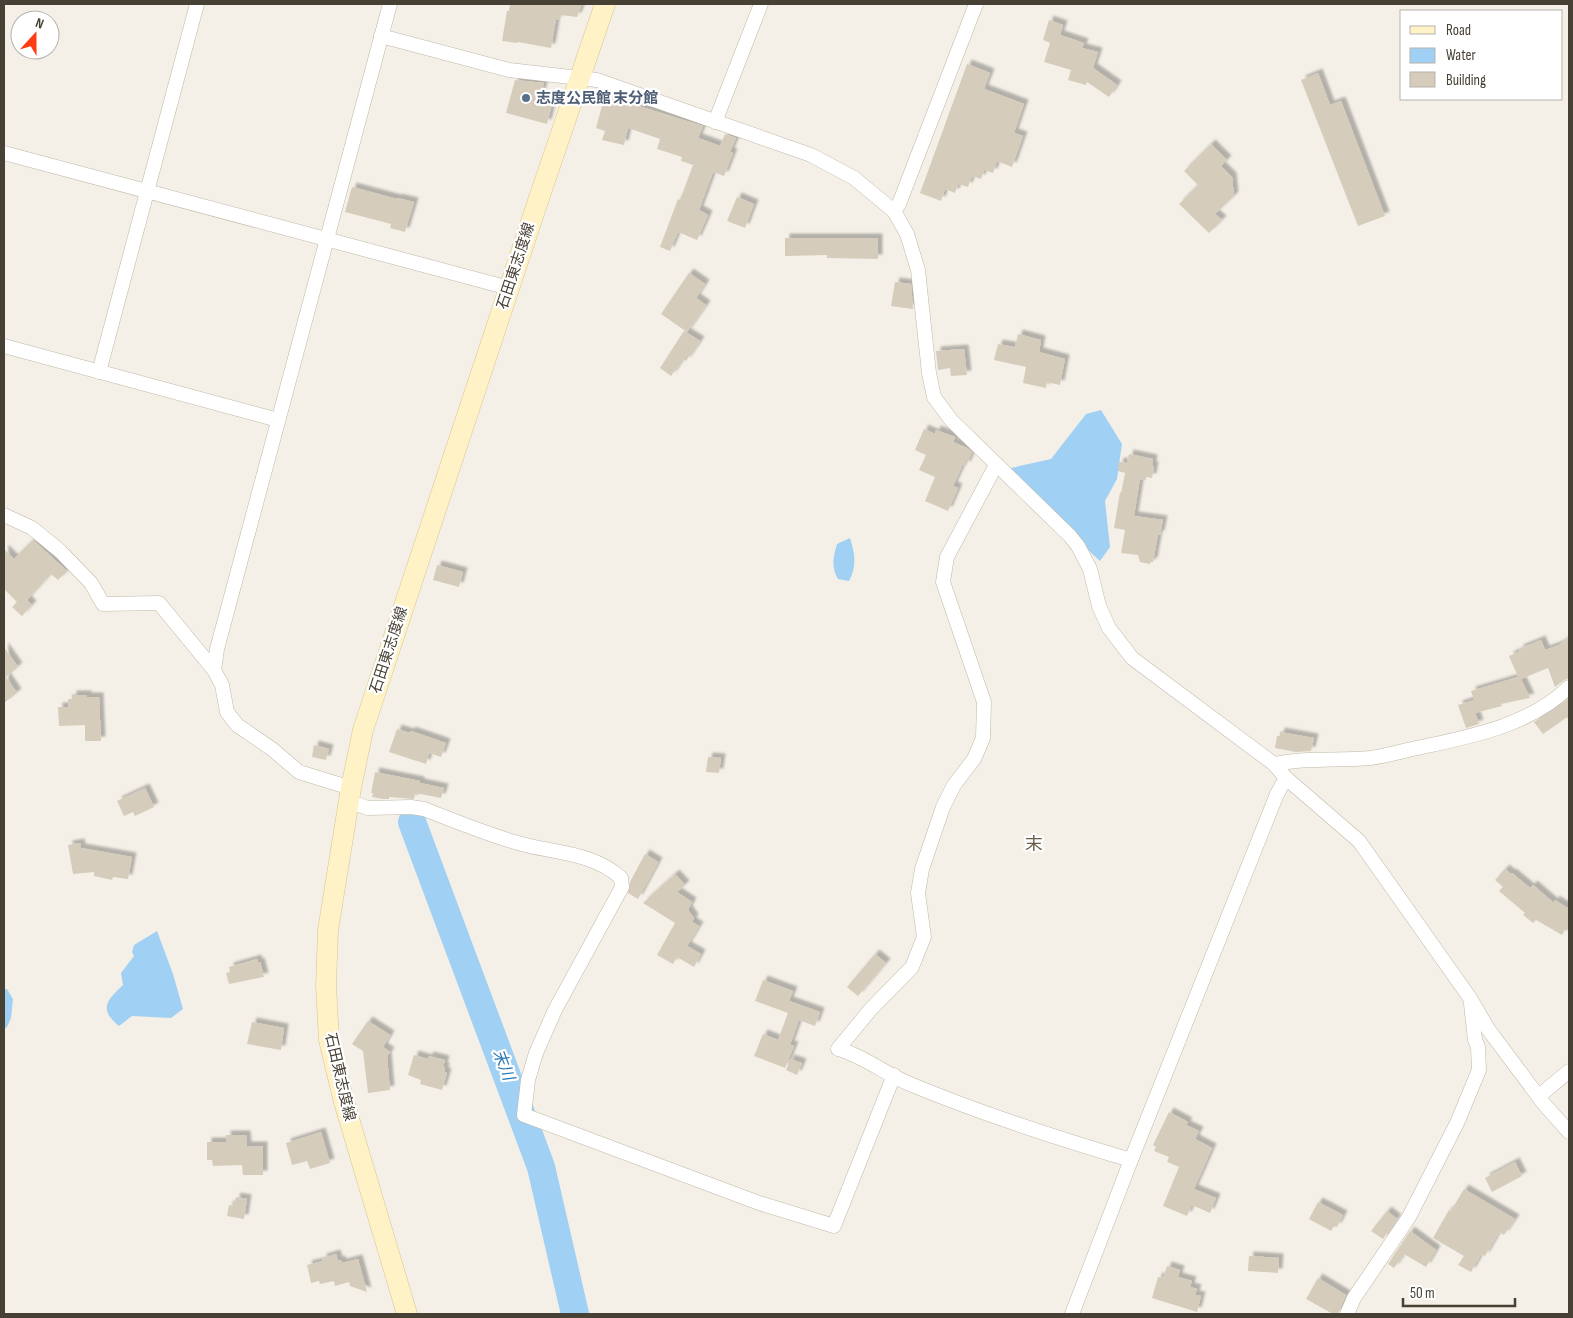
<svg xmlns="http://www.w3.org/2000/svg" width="1573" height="1318" viewBox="0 0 1573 1318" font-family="'Sofia Sans Condensed','Noto Sans JP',sans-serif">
	<defs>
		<filter id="shadow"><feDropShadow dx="4.5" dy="-4.5" stdDeviation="1" flood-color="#0004"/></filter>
	</defs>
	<rect width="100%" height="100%" fill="#f4f0e7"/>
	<!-- water -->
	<g fill="#a0d0f3">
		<polygon points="1101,410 1122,444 1117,479 1105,501 1110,547 1100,561 1002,470 1051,459 1086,414"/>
		<path d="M850,538C855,554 857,566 849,581L838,579C831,567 833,558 837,544Z"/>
		<path d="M157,931L173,974L183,1009L171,1018L132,1016L119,1026C98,1009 107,1000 123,985L121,973L134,956L132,952L134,945Z"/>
		<polygon points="4,989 7,989 13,999 11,1018 7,1027 4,1029"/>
	</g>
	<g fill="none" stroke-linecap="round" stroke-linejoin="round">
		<!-- river -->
		<polyline stroke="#a0d0f3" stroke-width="28" points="412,822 541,1167 575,1314"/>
	</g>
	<!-- building -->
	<g fill="#d6ccbb" filter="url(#shadow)">
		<polygon points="510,4 582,4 577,17 561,15 560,20 556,19 551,48 518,42 517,43 502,41 507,11 509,11"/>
		<polygon points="1049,20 1063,25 1060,35 1084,43 1082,48 1098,52 1093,68 1117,85 1109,97 1087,82 1086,85 1068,80 1071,70 1044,62 1050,43 1043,40"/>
		<polygon points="967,64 990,73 984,89 1024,104 1014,133 1023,136 1012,167 997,161 993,173 984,170 981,179 972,176 968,187 958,184 955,193 945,189 941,201 920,193"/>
		<polygon points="1318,73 1330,105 1341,101 1385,216 1358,226 1301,80"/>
		<polygon points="515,80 544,83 540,97 542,97 542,100 552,104 547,124 506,113"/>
		<polygon points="616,99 703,126 698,138 720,146 725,134 736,138 730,152 733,153 724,176 713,172 699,210 708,215 697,240 678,232 670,251 660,247 678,199 680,200 693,165 681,161 682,157 657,149 660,139 628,128 624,145 602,140 605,131 596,128 603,102 614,105"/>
		<polygon points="1211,144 1227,160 1221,166 1232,177 1234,196 1215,214 1222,220 1209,233 1179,204 1198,185 1184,171"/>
		<polygon points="352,187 397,199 397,198 414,202 405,232 390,228 391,224 345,212"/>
		<polygon points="737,197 754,204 745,228 727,221"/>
		<polygon points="785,238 878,238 878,259 827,258 827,255 785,256"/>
		<polygon points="689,273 705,284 696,298 706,305 687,332 661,314"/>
		<polygon points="895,282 911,284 913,309 891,306"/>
		<polygon points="684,331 700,341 686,361 683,359 671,376 660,368"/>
		<polygon points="1018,334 1041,340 1039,352 1065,359 1060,385 1047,382 1046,388 1023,383 1026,367 994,360 998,344 1015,347"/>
		<polygon points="964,349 967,375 951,376 950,368 938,370 936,351"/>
		<polygon points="924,429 935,434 936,430 955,437 953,442 967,448 972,452 966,466 963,464 953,486 958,488 948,511 925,501 935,477 919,470 926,455 915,450"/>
		<polygon points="1129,454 1153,459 1152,466 1154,466 1152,478 1146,477 1146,480 1140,479 1134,516 1163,520 1160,535 1158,535 1153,562 1151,562 1150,564 1140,562 1138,555 1121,553 1125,530 1114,528 1120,492 1121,493 1125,473 1118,471 1119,462 1127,463"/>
		<polygon points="33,540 67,571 58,580 51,574 27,600 32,605 22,616 12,607 17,602 4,589 4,549 14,559"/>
		<polygon points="437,565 463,572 459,587 433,580"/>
		<polygon points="1569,638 1569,678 1564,680 1555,687 1548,668 1521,679 1530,698 1501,704 1502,706 1475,713 1479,724 1466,728 1458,705 1474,700 1471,691 1518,677 1509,656 1520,651 1519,649 1541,640 1545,650 1559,645"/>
		<polygon points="4,647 18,667 6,677 17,693 4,703"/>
		<polygon points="72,695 87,695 87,697 99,697 101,741 85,741 85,725 59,726 58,707 68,707 68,699 72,699"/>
		<polygon points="1569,698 1569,721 1567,717 1543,734 1534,722 1558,707"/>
		<polygon points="397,729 410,733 411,731 446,743 441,757 429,753 426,764 389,752"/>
		<polygon points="1280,732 1314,738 1311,751 1296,752 1275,748 1277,736 1280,736"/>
		<polygon points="314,745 329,749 326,760 312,757"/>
		<polygon points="708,757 721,758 719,773 706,772"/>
		<polygon points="375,772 420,781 420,783 444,788 441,798 415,793 414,799 389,797 389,799 383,799 372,797 373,793 371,793"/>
		<polygon points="145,788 154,807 135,816 133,812 124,816 117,801"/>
		<polygon points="80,843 81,848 132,857 128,879 113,877 112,880 94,876 94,872 73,874 68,845"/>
		<polygon points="645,854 658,862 638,899 628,893 630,882"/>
		<polygon points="1505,869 1511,874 1512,873 1530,888 1533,885 1554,903 1555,900 1569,909 1569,923 1562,935 1536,920 1533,923 1523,915 1525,913 1499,891 1503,887 1495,880"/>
		<polygon points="675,874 685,885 677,892 692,902 688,910 694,918 692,922 699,926 687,946 701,954 694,967 677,957 673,964 657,955 675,923 643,903"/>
		<polygon points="875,954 886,963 858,996 847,987"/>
		<polygon points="257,959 258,963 260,962 264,977 229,984 226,973 230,972 229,967"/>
		<polygon points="763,980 793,991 789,1001 820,1012 815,1026 799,1020 790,1045 794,1046 785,1068 754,1056 763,1034 778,1040 788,1013 755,1001"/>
		<polygon points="368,1021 390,1035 383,1047 390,1052 387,1056 390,1090 368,1093 363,1051 352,1044"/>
		<polygon points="252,1022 284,1028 281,1050 247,1044"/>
		<polygon points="414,1055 428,1059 429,1056 445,1060 443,1067 445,1067 444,1072 447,1073 442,1090 420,1084 421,1080 408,1075"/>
		<polygon points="790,1059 802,1063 797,1075 786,1070"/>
		<polygon points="1169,1112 1188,1122 1186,1125 1199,1131 1195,1139 1212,1148 1194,1189 1216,1198 1210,1213 1192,1205 1187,1216 1163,1206 1179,1167 1167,1162 1169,1157 1154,1151 1156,1147 1153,1145"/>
		<polygon points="321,1132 330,1163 310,1169 307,1161 292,1165 286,1143"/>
		<polygon points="226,1135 246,1135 247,1146 263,1146 263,1175 243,1175 242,1165 213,1166 212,1160 207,1160 207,1142 227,1142"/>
		<polygon points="1515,1162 1522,1176 1492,1192 1485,1178"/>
		<polygon points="1464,1189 1515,1219 1504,1235 1499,1232 1485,1256 1481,1254 1471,1272 1458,1265 1464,1256 1433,1238 1449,1210 1451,1211"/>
		<polygon points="236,1197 247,1199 244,1219 227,1216 229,1205 234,1206"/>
		<polygon points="1318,1202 1343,1215 1337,1227 1334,1226 1331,1231 1309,1219"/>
		<polygon points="1387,1211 1397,1219 1398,1217 1383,1239 1371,1231"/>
		<polygon points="1410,1231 1436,1250 1426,1267 1404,1254 1394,1268 1388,1264"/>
		<polygon points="336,1254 338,1261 341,1260 342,1263 358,1259 367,1292 350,1286 349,1282 335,1286 334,1281 320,1284 319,1281 311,1283 307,1265 323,1261 322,1258"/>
		<polygon points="1249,1256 1279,1258 1278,1273 1248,1271"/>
		<polygon points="1167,1266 1180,1270 1178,1277 1192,1281 1190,1287 1197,1289 1195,1295 1201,1296 1197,1312 1152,1298 1158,1277 1163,1278"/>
		<polygon points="1318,1278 1346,1295 1338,1314 1333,1314 1306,1299"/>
	</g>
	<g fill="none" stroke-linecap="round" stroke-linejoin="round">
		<!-- minor casing -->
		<g stroke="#c0b8a9" stroke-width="15">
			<g id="minor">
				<polyline points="381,36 509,70 597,80 811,155 854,178 894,211 907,234 918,270 929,373 934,397 951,420 1070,536 1078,546 1090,569 1099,606 1109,628 1132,658 1274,764 1286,778 1359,841 1470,998 1488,1029 1544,1104 1569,1132"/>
				<polyline points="715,122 761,4"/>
				<polyline points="4,153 509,288"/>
				<polyline points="894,211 899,204 976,4"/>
				<polyline points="4,346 278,420"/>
				<polyline points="99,372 197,4"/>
				<path d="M996,465L947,557L943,582L984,702L983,738L974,759L954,785L943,807L922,869L918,893L924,937L912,967L870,1010L838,1049C864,1056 885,1074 910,1084C982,1114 1056,1138 1131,1160"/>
				<polyline points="4,515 32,528 60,551 91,583 103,604 159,603 214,670 222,685 227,712 237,725 272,749 299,772 351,788"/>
				<polyline points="214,670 217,649 390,4"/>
				<path d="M1274,764C1306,757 1338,761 1370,758C1387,756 1405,750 1422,747C1473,736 1530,725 1569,687"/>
				<path d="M350,802L368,808L411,807L424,809C455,821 486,834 518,843C552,853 593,852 621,878L622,887L555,1010L536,1053L528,1080L524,1115L759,1203L834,1226L894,1075"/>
				<polyline points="1539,1096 1569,1071"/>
				<polyline points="1072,1314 1131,1160 1277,794 1286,778"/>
				<polyline points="1347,1314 1354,1298 1409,1217 1457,1123 1479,1070 1478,1047 1475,1040 1471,1004"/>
			</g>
		</g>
		<!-- secondary casing -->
		<g stroke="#d6c594" stroke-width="21">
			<polyline id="secondary" points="407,1314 344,1102 329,1040 326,986 328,930 351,788 363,730 537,204 605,4"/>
		</g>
		<!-- minor -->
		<use href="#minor" stroke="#fff" stroke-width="14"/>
		<!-- secondary -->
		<use href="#secondary" stroke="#fff2c6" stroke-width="20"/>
	</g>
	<!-- markers -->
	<circle fill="#5c6f8a" stroke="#fff" stroke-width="2" cx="526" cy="98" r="5"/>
	<g text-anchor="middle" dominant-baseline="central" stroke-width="4.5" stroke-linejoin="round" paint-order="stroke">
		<!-- service labels -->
		<g font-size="15" font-weight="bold" fill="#4e5e75" stroke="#fff" text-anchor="start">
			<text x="536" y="98">志度公民館 末分館</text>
		</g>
		<!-- street labels -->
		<g font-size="15" fill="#474135" stroke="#fff">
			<text transform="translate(516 266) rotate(-72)">石田東志度線</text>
			<text transform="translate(389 650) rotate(-72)">石田東志度線</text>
			<text transform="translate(340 1077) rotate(77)">石田東志度線</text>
		</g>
		<!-- water labels -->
		<g font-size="16" font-style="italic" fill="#2979b8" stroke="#fff">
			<text transform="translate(503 1065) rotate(69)">末川</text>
		</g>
		<!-- quarter labels -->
		<g font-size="18" fill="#6b5f4c" stroke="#fff">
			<text x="1034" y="844">末</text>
		</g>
	</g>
	<!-- border -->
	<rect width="1573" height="1318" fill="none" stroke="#474135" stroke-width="10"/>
	<!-- legend -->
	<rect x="1400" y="10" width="162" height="90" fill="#ffffff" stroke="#b5b3ae"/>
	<rect x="1410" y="26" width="25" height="8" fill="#fff2c6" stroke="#b5b3ae"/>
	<text x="1446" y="35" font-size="15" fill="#474135">Road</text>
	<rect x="1410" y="48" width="25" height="15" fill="#a0d0f3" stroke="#b5b3ae"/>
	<text x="1446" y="60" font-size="15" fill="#474135">Water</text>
	<rect x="1410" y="72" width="25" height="15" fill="#d6ccbb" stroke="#b5b3ae"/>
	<text x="1446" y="85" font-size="15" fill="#474135">Building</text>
	<!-- north arrow -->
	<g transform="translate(35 35) rotate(21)"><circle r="24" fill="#ffffff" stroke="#b5b3ae"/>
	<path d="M0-4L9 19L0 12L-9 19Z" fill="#ff3b13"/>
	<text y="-8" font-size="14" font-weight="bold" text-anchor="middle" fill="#474135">N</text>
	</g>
	<!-- scale -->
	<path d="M1403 1298v8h112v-8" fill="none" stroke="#474135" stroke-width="2.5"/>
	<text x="1410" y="1298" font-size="15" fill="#474135" stroke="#ffffff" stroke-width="4" paint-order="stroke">50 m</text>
</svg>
